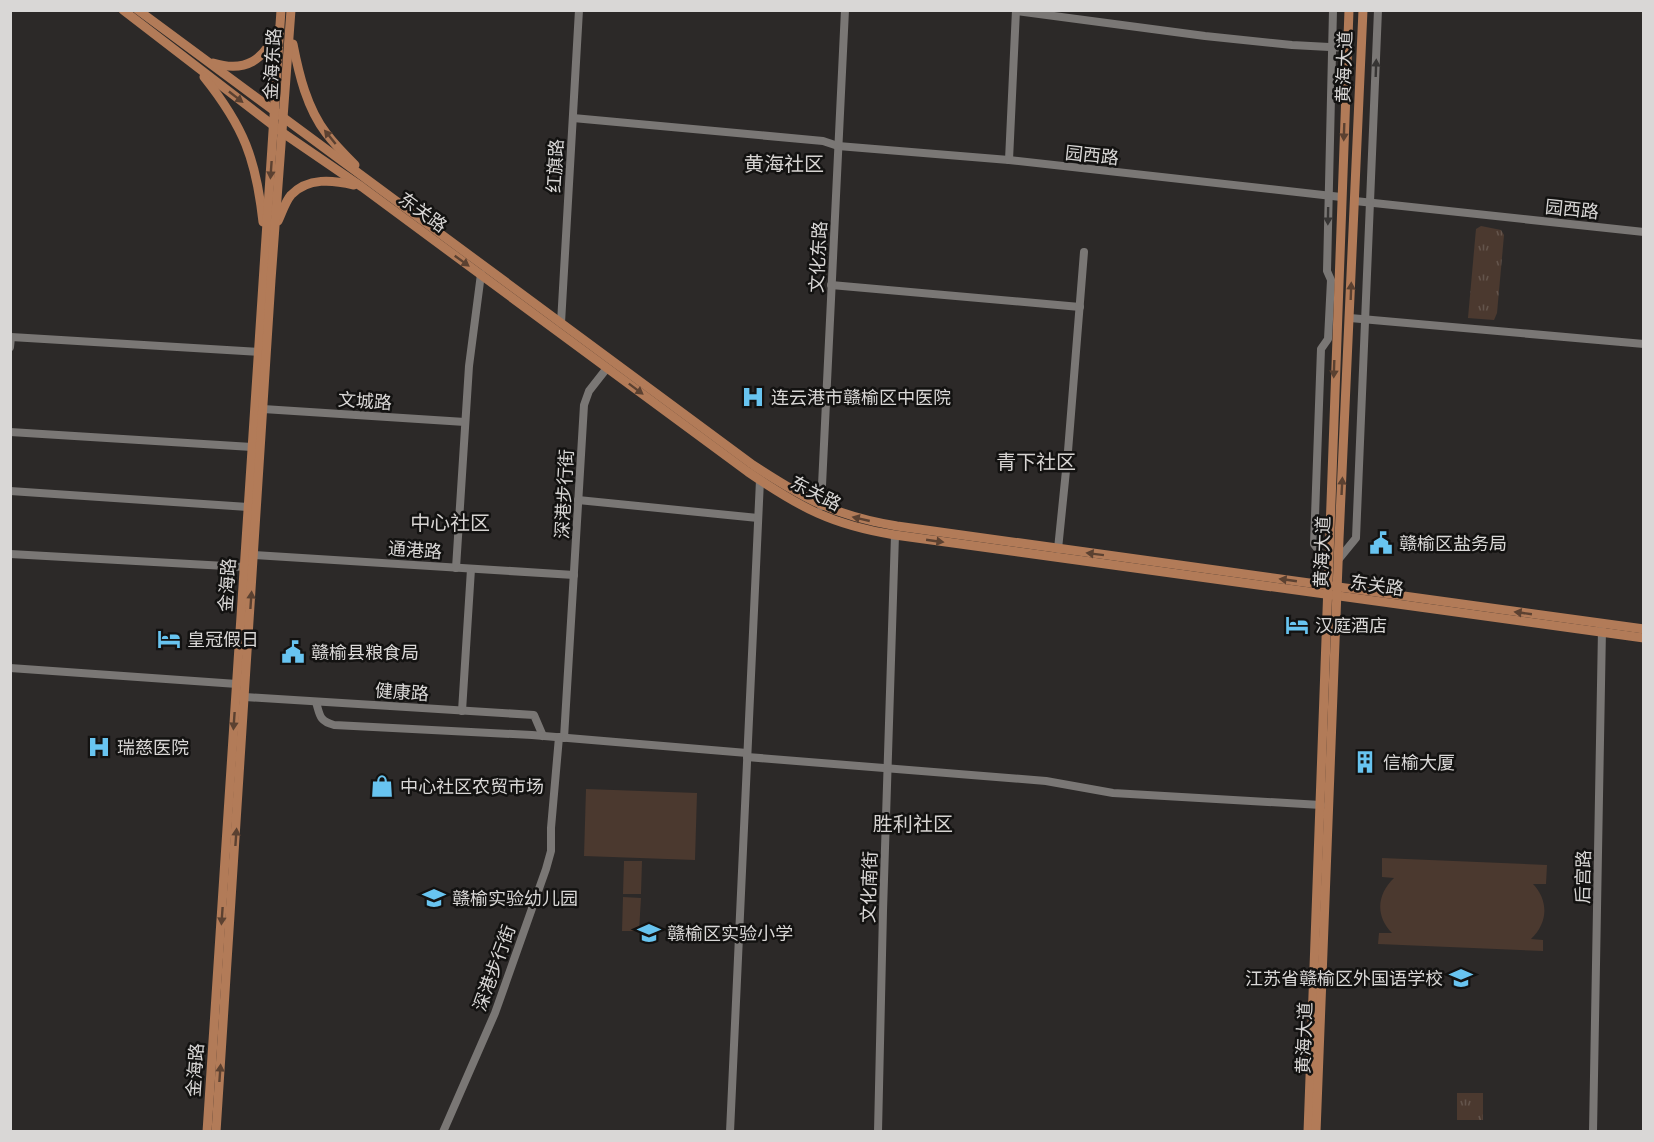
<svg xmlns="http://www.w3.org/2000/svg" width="1654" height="1142" viewBox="0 0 1654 1142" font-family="Lora,'Noto Sans SC',serif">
	<defs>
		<pattern id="grass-tufts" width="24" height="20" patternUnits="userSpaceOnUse" patternTransform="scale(1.5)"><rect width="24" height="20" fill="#4b392f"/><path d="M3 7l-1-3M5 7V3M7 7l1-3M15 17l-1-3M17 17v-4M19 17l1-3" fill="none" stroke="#64554c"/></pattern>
	</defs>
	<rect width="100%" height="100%" fill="#2c2928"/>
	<!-- grass -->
	<g fill="url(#grass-tufts)">
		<polygon points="1481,226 1501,230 1504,235 1497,313 1494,320 1468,318 1476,229"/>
		<rect x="1457" y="1093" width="26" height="27"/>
	</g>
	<!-- pitch -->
	<g fill="#4b392f">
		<polygon points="586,789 697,793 695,860 584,856"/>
		<path d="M1382,858L1547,865L1546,884H1533C1549,901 1548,923 1531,939L1543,940V951L1378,944L1379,933H1392C1375,916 1377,894 1394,878L1382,877Z"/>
		<polygon points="624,861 642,861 641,894 623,894"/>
		<polygon points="623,897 641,898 639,931 622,931"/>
	</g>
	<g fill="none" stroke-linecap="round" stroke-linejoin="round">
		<!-- minor -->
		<g stroke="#7a7775" stroke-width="8">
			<polyline points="1016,11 1205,36 1292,45 1348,48"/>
			<polyline points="573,118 823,141 838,146 1009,160 1341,197"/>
			<polyline points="1009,160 1016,10"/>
			<polyline points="1355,201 1644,232"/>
			<polyline points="831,285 1080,307"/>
			<polyline points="1350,318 1644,344"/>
			<polyline points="561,323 579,10"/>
			<polyline points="10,347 11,337 259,352"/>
			<polyline points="263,409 465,422"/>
			<polyline points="10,432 252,447"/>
			<polyline points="10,491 248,507"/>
			<polyline points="578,500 758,518"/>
			<polyline points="821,506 845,10"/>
			<polyline points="1058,549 1068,451 1084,252"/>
			<polyline points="10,554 244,567"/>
			<polyline points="254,555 574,575"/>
			<polyline points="1338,560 1356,538 1378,10"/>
			<polyline points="1329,564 1314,544 1321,349 1328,339 1331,280 1327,271 1333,10"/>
			<polyline points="456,568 469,366 481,274"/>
			<polyline points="10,668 237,684"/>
			<polyline points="245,697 534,715 543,736"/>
			<path d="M316,702C320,715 319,721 334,725L532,735L747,753"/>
			<polyline points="462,711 471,569"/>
			<polyline points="564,738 584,405 589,391 607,368"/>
			<polyline points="747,757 1046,781 1113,793 1321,805"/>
			<polyline points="443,1132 495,1013 546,869 551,851 551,828 559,737"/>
			<polyline points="730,1132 760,480"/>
			<polyline points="878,1132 883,911 895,535"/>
			<polyline points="1593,1132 1602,629"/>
		</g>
		<!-- major -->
		<g stroke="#b27b58" stroke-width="9">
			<path d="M123,10L283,133L362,187L748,472C801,508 832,525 895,535L1644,638"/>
			<path d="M138,10L753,465C805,499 835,516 897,526L1644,629"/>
			<path d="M293,44C299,75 307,108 326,133C335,145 345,155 355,165"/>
			<path d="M213,63C246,73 264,60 277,30"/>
			<path d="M204,77C244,127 256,159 263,222"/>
			<path d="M278,221C282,213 285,202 291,195C308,177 333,180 354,185"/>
			<polyline points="207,1132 281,10"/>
			<polyline points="216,1132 271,280 291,10"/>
			<path d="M1308,1132C1323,758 1334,384 1349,10"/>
			<polyline points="1316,1132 1339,539 1363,10"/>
		</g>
	</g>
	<!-- one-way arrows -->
	<defs><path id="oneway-solid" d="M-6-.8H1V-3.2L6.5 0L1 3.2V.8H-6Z" transform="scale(1.5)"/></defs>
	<g fill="#373534">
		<use href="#oneway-solid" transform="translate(1376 68) rotate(-88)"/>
		<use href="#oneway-solid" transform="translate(1328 216) rotate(91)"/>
	</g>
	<g fill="#5b4131">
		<use href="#oneway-solid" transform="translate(236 97) rotate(38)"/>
		<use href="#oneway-solid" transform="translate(1344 132) rotate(92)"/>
		<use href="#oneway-solid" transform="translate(330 137) rotate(-129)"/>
		<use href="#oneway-solid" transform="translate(271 170) rotate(94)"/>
		<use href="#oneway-solid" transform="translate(462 261) rotate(36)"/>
		<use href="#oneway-solid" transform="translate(1351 291) rotate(-88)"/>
		<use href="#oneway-solid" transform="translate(1334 369) rotate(92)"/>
		<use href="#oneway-solid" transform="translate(636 389) rotate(37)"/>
		<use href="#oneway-solid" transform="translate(1342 486) rotate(-87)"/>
		<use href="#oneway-solid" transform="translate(861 519) rotate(-167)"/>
		<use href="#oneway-solid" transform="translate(935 541) rotate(8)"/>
		<use href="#oneway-solid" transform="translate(1095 554) rotate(-173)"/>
		<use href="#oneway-solid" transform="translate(1288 580) rotate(-172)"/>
		<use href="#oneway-solid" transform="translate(251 600) rotate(-86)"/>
		<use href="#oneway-solid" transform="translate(1523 613) rotate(-172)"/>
		<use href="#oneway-solid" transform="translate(234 721) rotate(94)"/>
		<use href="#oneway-solid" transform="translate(236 837) rotate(-86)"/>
		<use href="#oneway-solid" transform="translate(222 916) rotate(94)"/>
		<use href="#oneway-solid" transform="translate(220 1073) rotate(-86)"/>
	</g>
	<!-- icons -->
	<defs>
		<g id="hospital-bare" transform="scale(1.8)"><path d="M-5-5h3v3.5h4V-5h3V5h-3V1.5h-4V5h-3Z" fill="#68c4f0" stroke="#131211" stroke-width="2.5" paint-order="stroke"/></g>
		<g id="civic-bare" transform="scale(1.8)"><path d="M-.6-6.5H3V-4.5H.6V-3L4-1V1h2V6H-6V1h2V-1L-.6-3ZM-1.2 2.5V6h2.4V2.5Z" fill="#68c4f0" stroke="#131211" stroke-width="2.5" paint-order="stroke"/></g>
		<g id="hotel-bare" transform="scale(1.8)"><path d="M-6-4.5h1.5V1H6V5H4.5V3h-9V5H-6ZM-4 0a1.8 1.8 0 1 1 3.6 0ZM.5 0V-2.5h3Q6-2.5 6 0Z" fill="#68c4f0" stroke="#131211" stroke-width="2.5" paint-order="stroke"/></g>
		<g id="building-bare" transform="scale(1.8)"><path d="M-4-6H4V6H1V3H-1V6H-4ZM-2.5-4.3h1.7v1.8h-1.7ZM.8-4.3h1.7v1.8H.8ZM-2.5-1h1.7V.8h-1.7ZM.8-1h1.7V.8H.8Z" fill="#68c4f0" stroke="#131211" stroke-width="2.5" paint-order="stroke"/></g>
		<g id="shop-bare" transform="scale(1.8)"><path d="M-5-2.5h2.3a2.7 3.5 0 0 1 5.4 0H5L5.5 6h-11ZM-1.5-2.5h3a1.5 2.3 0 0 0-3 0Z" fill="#68c4f0" stroke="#131211" stroke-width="2.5" paint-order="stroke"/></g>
		<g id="school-bare" transform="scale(1.8)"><path d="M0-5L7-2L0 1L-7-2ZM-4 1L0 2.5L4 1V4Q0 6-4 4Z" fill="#68c4f0" stroke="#131211" stroke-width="2.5" paint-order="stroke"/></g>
	</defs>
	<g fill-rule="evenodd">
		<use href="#hospital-bare" x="753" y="397"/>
		<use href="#civic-bare" x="1381" y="543"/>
		<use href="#hotel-bare" x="1297" y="625"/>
		<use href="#hotel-bare" x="169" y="639"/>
		<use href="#civic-bare" x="293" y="652"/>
		<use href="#hospital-bare" x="99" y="747"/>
		<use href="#building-bare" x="1365" y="762"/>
		<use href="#shop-bare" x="382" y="786"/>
		<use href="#school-bare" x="434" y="898"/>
		<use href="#school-bare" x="649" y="933"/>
		<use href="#school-bare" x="1461" y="978"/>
	</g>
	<g text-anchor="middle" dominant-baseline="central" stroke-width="5" stroke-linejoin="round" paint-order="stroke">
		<!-- street labels -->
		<g font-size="18" fill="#d9d7d6" stroke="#131211">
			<text transform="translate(272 64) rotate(-87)">金海东路</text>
			<text transform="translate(1344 67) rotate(-88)">黄海大道</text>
			<text transform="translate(1092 155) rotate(6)">园西路</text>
			<text transform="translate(555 166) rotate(-87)">红旗路</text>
			<text transform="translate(1572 209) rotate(6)">园西路</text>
			<text transform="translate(423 212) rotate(36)">东关路</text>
			<text transform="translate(818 257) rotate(-87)">文化东路</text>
			<text transform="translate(365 401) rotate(4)">文城路</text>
			<text transform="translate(816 493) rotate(27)">东关路</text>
			<text transform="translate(564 494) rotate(-87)">深港步行街</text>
			<text transform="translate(415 550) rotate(4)">通港路</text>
			<text transform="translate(1322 552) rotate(-88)">黄海大道</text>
			<text transform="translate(227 585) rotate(-86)">金海路</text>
			<text transform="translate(1377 585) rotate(8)">东关路</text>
			<text transform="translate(402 692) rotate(4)">健康路</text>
			<text transform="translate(1583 877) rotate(-89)">后宫路</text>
			<text transform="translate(869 887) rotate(-88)">文化南街</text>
			<text transform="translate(494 968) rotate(-70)">深港步行街</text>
			<text transform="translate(1304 1038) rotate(-88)">黄海大道</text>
			<text transform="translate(195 1070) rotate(-86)">金海路</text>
		</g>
		<!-- poi labels -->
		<g font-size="18" fill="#d9d7d6" stroke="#131211" text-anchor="start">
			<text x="771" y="397">连云港市赣榆区中医院</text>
			<text x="1399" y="543">赣榆区盐务局</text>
			<text x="1315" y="625">汉庭酒店</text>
			<text x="187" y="639">皇冠假日</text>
			<text x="311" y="652">赣榆县粮食局</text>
			<text x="117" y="747">瑞慈医院</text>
			<text x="1383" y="762">信榆大厦</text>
			<text x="400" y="786">中心社区农贸市场</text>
			<text x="452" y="898">赣榆实验幼儿园</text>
			<text x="667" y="933">赣榆区实验小学</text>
			<text x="1443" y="978" text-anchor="end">江苏省赣榆区外国语学校</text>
		</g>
		<!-- neighbourhood labels -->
		<g font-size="20" fill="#d6d3d1" stroke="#131211">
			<text x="784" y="163">黄海社区</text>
			<text x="1036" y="461">青下社区</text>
			<text x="450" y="522">中心社区</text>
			<text x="913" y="823">胜利社区</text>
		</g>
	</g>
	<!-- border -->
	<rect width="1654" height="1142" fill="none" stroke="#d9d7d6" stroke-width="24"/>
</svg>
